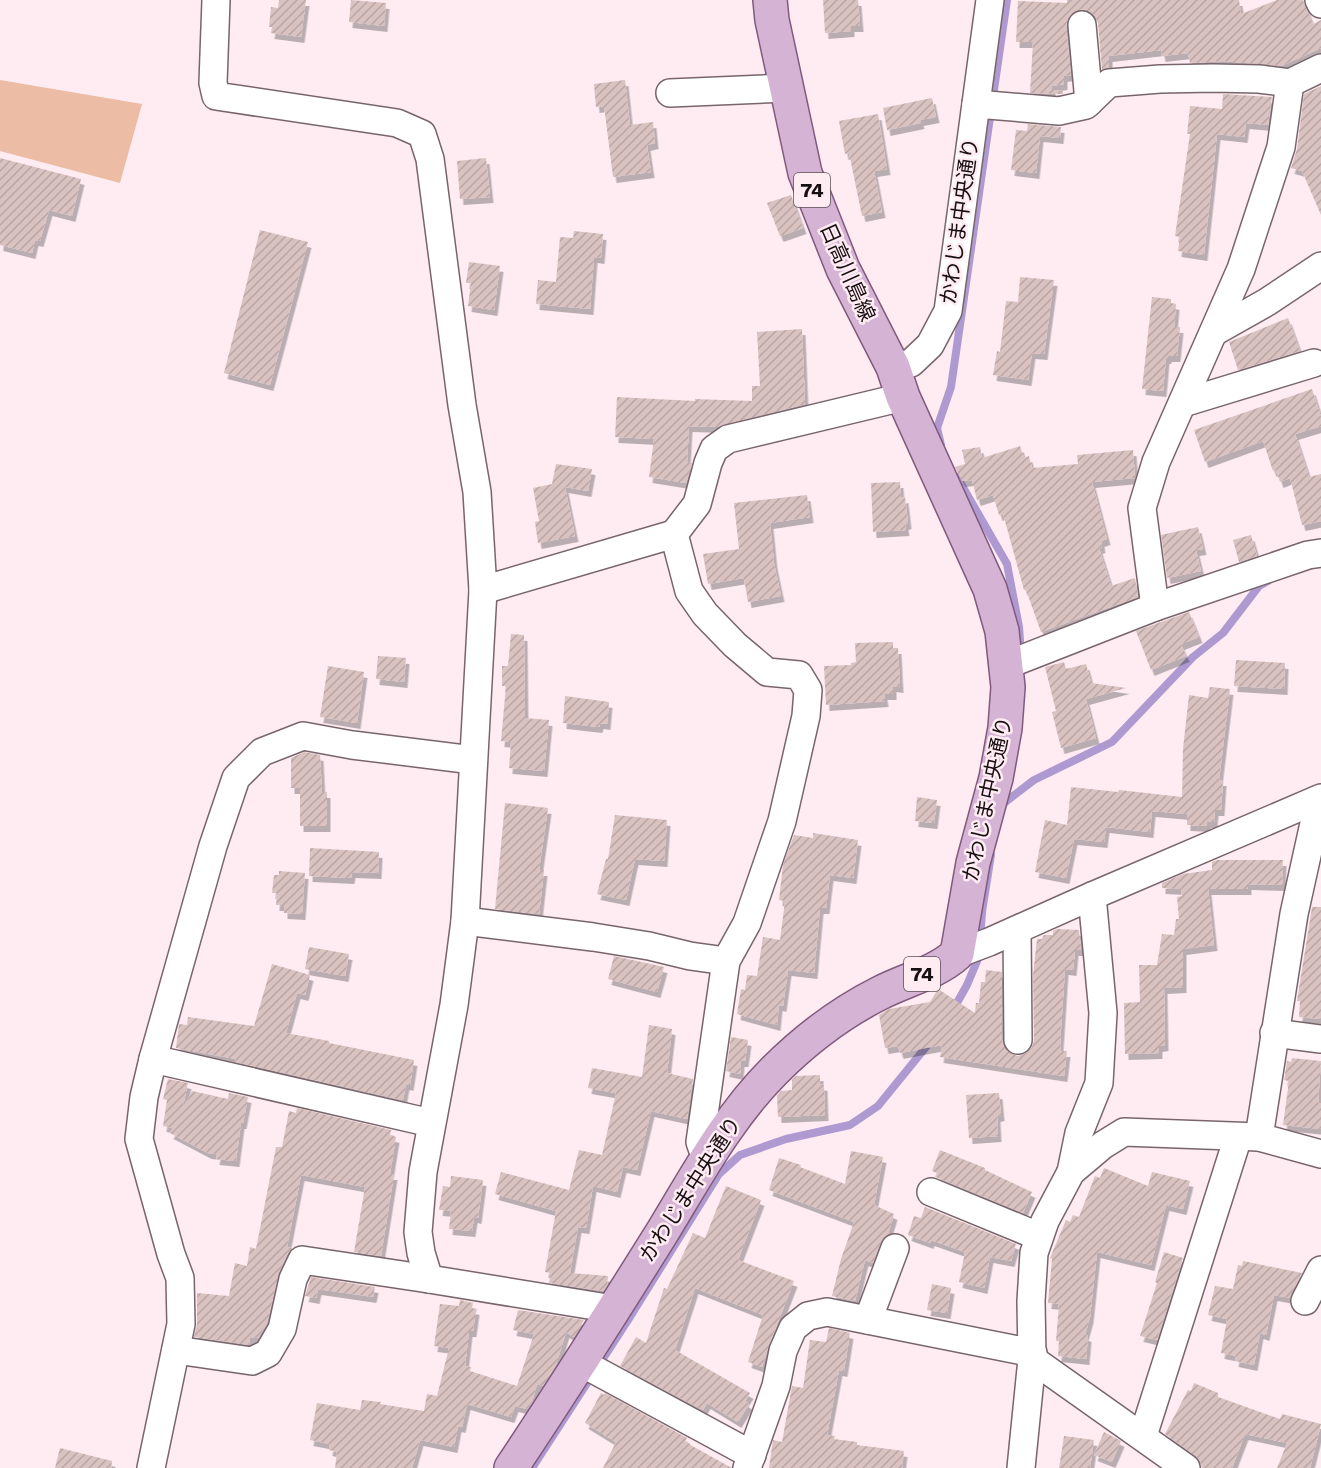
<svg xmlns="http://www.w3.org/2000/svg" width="1321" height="1468" viewBox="0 0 1321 1468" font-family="'Work Sans','Noto Sans JP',sans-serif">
	<defs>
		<pattern id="building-hatch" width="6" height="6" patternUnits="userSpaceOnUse" patternTransform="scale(1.5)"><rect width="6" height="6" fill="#dac2c1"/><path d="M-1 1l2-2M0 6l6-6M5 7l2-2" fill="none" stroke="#baa6a5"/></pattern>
		<filter id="shadow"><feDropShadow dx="3.5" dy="6" stdDeviation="0" flood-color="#0004"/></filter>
	</defs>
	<rect width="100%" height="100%" fill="#feecf2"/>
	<!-- green -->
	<polygon fill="#edbca5" points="0,80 142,104 120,183 0,151"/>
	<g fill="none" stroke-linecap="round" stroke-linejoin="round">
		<!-- stream -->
		<g stroke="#ae9ad1" stroke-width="8">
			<polyline points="941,445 937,428 951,387 1007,0"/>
			<polyline points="957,477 1007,564 1019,627 1021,654"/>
			<polyline points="1004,803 1034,780 1112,742 1193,657 1223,633 1259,586 1268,581"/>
			<polyline points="980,939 982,912 991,855"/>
			<polyline points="953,1010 967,985 980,954"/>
			<polyline points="532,1468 628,1320 719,1174 740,1155 786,1139 850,1125 878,1106 930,1042"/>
		</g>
	</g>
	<!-- building -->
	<g fill="url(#building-hatch)" filter="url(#shadow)">
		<polygon points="279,0 306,0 301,37 271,33 272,27 269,27 271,7 278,8"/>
		<polygon points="351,0 386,3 384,26 349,22"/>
		<polygon points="823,0 858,0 860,26 851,26 851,31 825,33"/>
		<polygon points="1067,0 1239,0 1241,14 1277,0 1303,0 1313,24 1321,20 1321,48 1281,66 1223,61 1190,63 1188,53 1162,56 1161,50 1109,56 1109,67 1102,70 1098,23 1095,16 1089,11 1080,9 1072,13 1068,18 1066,26 1071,75 1064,76 1064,84 1052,86 1052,90 1063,91 1063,94 1030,93 1033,42 1016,42 1018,1 1067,3"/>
		<polygon points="625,80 630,125 653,122 655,143 647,145 651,172 613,177 604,106 596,107 594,84"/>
		<polygon points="1321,86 1321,215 1302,171 1291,168 1297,149 1304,94"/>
		<polygon points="1223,94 1272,97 1268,125 1246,123 1244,137 1217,134 1204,255 1178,251 1180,237 1175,236 1190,134 1187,134 1190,106 1222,109"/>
		<polygon points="932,98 936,117 920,120 921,123 887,130 883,108"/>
		<polygon points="878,114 887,169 874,171 882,212 862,216 849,153 845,154 839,121"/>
		<polygon points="1028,124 1061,127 1060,138 1040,136 1036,173 1011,170 1016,130 1027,131"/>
		<polygon points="0,158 81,179 72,216 49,210 40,241 35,240 32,253 0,245"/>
		<polygon points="486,158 490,197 460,199 457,161"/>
		<polygon points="791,195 803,228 780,236 767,203"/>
		<polygon points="260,230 308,242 270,385 224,373"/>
		<polygon points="574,231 603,234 601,258 594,257 590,309 536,304 538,280 556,282 560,237 573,238"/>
		<polygon points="469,262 500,266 494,310 468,306 471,283 466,283"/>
		<polygon points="1020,277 1054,280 1044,354 1032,353 1028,380 993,375 997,351 1000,352 1006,301 1018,302"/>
		<polygon points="1152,297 1171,299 1171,303 1176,304 1174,327 1180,327 1177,356 1168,356 1168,358 1166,358 1163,391 1142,389"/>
		<polygon points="1288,318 1300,351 1238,370 1229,342"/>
		<polygon points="802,329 805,404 718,427 689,426 687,462 692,463 686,483 649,477 654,439 615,437 617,397 695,401 695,399 752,401 752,386 760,386 757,332"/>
		<polygon points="1312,389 1321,417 1321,426 1295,434 1309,477 1321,474 1321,521 1302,525 1290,478 1280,482 1276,470 1273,471 1263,441 1205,462 1194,430"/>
		<polygon points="1020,446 1024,458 1029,456 1032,468 1078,464 1077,455 1133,450 1135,478 1092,482 1107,539 1101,541 1102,547 1099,548 1111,586 1135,578 1138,597 1041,632 1026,590 1024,590 1003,514 999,515 993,495 977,500 972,480 962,481 955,467 965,464 962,450 980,447 982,458"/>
		<polygon points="556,464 592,469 588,491 565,487 575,536 538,543 535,522 539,521 533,488 552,484"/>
		<polygon points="900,482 901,498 905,497 908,523 905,524 906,530 873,532 871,483"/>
		<polygon points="807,495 810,517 770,523 774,563 781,596 748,602 744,578 708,584 703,554 739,549 734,503"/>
		<polygon points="1198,527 1203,549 1196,550 1201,571 1167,578 1161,535"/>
		<polygon points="1251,535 1257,556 1239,562 1233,540"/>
		<polygon points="1189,612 1199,637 1181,644 1186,656 1151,670 1136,631"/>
		<polygon points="511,634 524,635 525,718 549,720 544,771 509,768 511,742 501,741 506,686 502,686 502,666 508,666"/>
		<polygon points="893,642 893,648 898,648 900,687 893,686 893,694 884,694 885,701 826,705 824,666 851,665 851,663 856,662 855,643"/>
		<polygon points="378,656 406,658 404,682 376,679"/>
		<polygon points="1236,660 1285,663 1284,689 1234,686"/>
		<polygon points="1064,662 1066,669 1086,664 1091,683 1126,688 1086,699 1096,738 1061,748 1052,712 1056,711 1045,667"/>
		<polygon points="328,666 364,672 357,723 320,717"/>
		<polygon points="1210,687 1230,689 1219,780 1223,780 1221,810 1215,810 1214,822 1207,822 1207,826 1187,825 1187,814 1152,811 1150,832 1106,827 1104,842 1074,839 1066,878 1035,872 1045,820 1067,825 1071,787 1118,792 1119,790 1182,797 1183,749 1189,695 1208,698"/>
		<polygon points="565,696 609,702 607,724 600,723 599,727 563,723"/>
		<polygon points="304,752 320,755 322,792 327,792 327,826 300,826 300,788 291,788 291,758"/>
		<polygon points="917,797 937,800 934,823 915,821"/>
		<polygon points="505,803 548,808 539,870 544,870 539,914 495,909"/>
		<polygon points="615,815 667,820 664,861 635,859 626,900 597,894 606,859 608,859"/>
		<polygon points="813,833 858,840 853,878 830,875 826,908 820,908 814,973 788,970 783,1006 779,1005 777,1025 737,1014 741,989 745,990 747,975 757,976 763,937 780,940 785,901 779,900 783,865 794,835 813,838"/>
		<polygon points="310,848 379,852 378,873 352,872 351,878 309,876"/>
		<polygon points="1217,860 1283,860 1282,885 1248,884 1248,889 1208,889 1214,945 1183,949 1183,987 1164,988 1165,1045 1159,1046 1159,1053 1125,1054 1124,1003 1140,1002 1139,965 1157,965 1162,934 1174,935 1176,919 1179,919 1177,897 1182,896 1181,889 1162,888 1162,883 1183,874 1212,870 1212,862"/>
		<polygon points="279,871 305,873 302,914 284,913 284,905 276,905 277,893 272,893 274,875 279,875"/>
		<polygon points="1312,907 1321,907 1321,1019 1299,1017 1300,1001 1297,1001"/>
		<polygon points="1057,929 1079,930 1081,950 1075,950 1073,970 1065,969 1060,1045 1061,1051 1067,1051 1064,1076 940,1057 942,1045 900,1053 898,1046 885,1048 879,1015 889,1009 930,1002 938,989 975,1013 976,1003 979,1003 981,982 985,982 986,970 1002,972 1002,1040 1004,1047 1010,1053 1018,1056 1026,1053 1032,1047 1034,1040 1033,975 1037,939 1042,939 1044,935 1053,935 1053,931"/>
		<polygon points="309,947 349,954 345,976 305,969"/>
		<polygon points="614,956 664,967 657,992 608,979"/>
		<polygon points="272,964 310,975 305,995 297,993 286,1033 329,1041 329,1043 414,1060 410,1085 406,1084 403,1100 235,1062 236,1059 176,1048 179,1024 187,1025 188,1017 254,1026"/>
		<polygon points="649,1025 672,1029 667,1073 693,1079 687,1119 651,1111 637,1170 623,1167 617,1192 593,1186 586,1228 578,1227 570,1273 608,1276 607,1286 603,1291 549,1283 551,1273 545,1272 556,1211 495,1194 501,1172 569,1190 579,1150 602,1155 616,1093 588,1088 592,1068 642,1077"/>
		<polygon points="731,1037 748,1040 745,1061 741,1061 740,1074 726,1071"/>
		<polygon points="1292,1058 1321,1061 1318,1103 1321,1103 1321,1129 1283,1125 1289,1081 1284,1080 1287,1061 1291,1062"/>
		<polygon points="820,1075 820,1084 824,1085 825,1115 778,1117 777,1096 781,1091 792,1090 792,1080 796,1076"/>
		<polygon points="168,1079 188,1083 182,1110 192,1091 228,1099 229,1093 248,1097 243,1123 241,1123 236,1161 216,1159 217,1154 208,1153 170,1133 173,1128 163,1126 167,1100 163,1099"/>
		<polygon points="999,1093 1001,1115 997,1116 998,1136 969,1138 966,1095"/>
		<polygon points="297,1108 391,1130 390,1135 396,1137 390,1174 394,1174 381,1256 354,1252 365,1187 301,1175 287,1247 292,1248 288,1253 279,1272 267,1323 258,1338 250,1337 249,1345 194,1337 197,1324 197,1293 229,1296 235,1263 247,1266 250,1247 256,1249 276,1147 282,1147 289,1111 296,1113"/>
		<polygon points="940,1150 985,1168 985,1170 1032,1192 1023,1213 936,1177 937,1173 932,1171"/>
		<polygon points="851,1151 883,1157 874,1205 894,1214 888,1234 881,1242 873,1263 865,1260 855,1301 832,1296 841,1259 854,1222 769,1190 779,1158 801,1165 800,1167 845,1184"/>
		<polygon points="1104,1168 1148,1186 1152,1172 1190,1181 1183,1209 1166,1205 1151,1265 1097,1252 1090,1317 1085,1335 1088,1336 1086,1359 1058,1356 1059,1341 1056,1341 1059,1304 1048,1303 1052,1259 1050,1258 1066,1220 1070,1222 1073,1215 1079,1217 1095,1176 1100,1178"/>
		<polygon points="451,1176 483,1180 478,1218 474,1217 472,1231 449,1229 451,1211 439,1210 443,1186 450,1187"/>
		<polygon points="726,1186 761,1200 738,1260 794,1281 769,1345 762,1367 748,1362 763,1315 695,1288 675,1350 750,1393 745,1401 749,1404 738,1422 707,1403 703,1410 620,1366 636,1337 646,1343 664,1288 667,1289 693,1233 705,1238"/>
		<polygon points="925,1207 1016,1244 1011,1261 990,1257 984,1288 959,1282 965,1252 931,1240 930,1243 908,1235 914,1216 921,1218"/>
		<polygon points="1164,1252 1183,1258 1157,1340 1140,1336 1157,1283 1155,1282"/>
		<polygon points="1243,1261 1302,1273 1290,1298 1274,1295 1266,1335 1260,1333 1254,1365 1235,1361 1236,1356 1221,1353 1227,1319 1208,1315 1215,1286 1233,1289 1238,1265 1242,1266"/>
		<polygon points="311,1277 375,1287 373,1297 318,1289 316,1298 305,1296"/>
		<polygon points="932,1284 951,1288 947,1313 927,1310"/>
		<polygon points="460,1300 473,1303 472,1308 476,1309 473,1331 469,1331 465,1366 471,1367 470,1371 517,1386 534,1334 513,1330 518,1310 584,1320 574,1337 566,1332 556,1365 543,1386 537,1384 532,1402 527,1409 515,1406 511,1417 467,1404 462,1427 458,1426 454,1447 420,1440 412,1468 335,1468 337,1452 329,1450 330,1444 310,1440 317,1403 360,1410 362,1400 381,1402 380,1404 424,1411 427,1394 437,1396 449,1348 434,1346 440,1304 459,1306"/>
		<polygon points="829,1328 850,1333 844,1371 839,1370 827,1435 835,1436 834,1439 857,1442 857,1445 904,1451 902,1468 769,1468 773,1440 782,1442 792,1386 803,1388 810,1340 826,1342"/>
		<polygon points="1194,1383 1218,1393 1218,1397 1280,1419 1282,1414 1321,1424 1310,1468 1277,1468 1287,1443 1245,1434 1232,1468 1202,1468 1200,1461 1196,1456 1165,1434 1188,1390 1191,1391"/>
		<polygon points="601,1393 604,1395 605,1393 687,1438 685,1442 732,1468 603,1468 616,1442 585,1423"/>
		<polygon points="1104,1432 1121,1441 1112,1462 1094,1455"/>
		<polygon points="1064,1436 1094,1440 1090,1468 1059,1468"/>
		<polygon points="60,1448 112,1461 111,1468 55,1468"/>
	</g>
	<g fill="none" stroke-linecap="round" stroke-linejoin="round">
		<!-- minor casing -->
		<g stroke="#78656c" stroke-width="30">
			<g id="minor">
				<polyline points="216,0 213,83 216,96 397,123 422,134 430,159 462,405 477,492 483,590 465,921 454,1005 423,1172 418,1232 421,1253 429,1279 601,1307 611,1313"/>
				<polyline points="1319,0 1321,4"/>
				<polyline points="1082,25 1089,102"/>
				<polyline points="670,93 786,88"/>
				<polyline points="976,104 1059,111 1086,105 1109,83 1160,79 1213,78 1259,79 1290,83 1321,68"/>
				<polyline points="1214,332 1267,302 1321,266"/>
				<polyline points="893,367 911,363 930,345 948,311 990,0"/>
				<polyline points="1183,403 1314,363"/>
				<polyline points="483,590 674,534"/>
				<polyline points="1155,607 1142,508 1156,462 1241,269 1281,147 1290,83"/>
				<polyline points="1004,666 1155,607 1308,555 1321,553"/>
				<polyline points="465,921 593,937 649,946 690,956 726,961"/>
				<polyline points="1017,930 1018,1040"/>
				<polyline points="957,954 989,942 1092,896 1321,798"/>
				<polyline points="1274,1033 1321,1039"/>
				<polyline points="153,1059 431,1123"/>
				<polyline points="1259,1137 1294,914 1315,819 1317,800"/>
				<polyline points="706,1159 700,1142 726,961 747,923 782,821 806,716 808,690 799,675 767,672 735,645 705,614 689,591 674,534 697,504 708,463 714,449 728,439 903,397"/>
				<polyline points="1071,1172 1079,1133 1099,1083 1103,1013 1092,896"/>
				<polyline points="931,1192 1038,1236"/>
				<polyline points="1305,1301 1321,1270"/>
				<polyline points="868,1320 895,1248"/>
				<polyline points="176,1350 252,1361 268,1353 282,1329 293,1279 302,1260 429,1279"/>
				<polyline points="1032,1359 1186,1468"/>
				<polyline points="580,1362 752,1455"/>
				<polyline points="1143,1436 1238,1137"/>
				<polyline points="151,1468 181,1324 180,1278 171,1254 139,1139 144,1097 153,1059 213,846 236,778 262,752 303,736 352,745 473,760"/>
				<polyline points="747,1468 776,1386 783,1351 793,1328 808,1316 827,1312 1033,1353"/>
				<polyline points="1021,1468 1032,1359 1031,1301 1034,1253 1045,1221 1071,1172 1103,1145 1124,1132 1259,1137 1321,1154"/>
			</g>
		</g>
		<!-- major casing -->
		<g stroke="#80597d" stroke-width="36">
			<path id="major" d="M511,1468C563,1390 613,1311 663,1231C697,1175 728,1117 774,1071C805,1040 842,1012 880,993C905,980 936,973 957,954L973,863L996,778L1005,728L1008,687L1002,631L990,589L903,397L893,367L843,269L805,173L772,20L770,0"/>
		</g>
		<!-- minor -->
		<use href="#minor" stroke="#fff" stroke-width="27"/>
		<!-- major -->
		<use href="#major" stroke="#d5b3d4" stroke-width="33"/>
	</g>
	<g text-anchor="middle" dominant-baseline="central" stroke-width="5" stroke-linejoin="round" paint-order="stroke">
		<!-- shield labels -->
		<g fill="#feecf2" stroke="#5c5155" stroke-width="1.5">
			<rect x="794" y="173" width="36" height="34" rx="4.5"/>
			<rect x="904" y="957" width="36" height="34" rx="4.5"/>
		</g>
		<g font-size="20" font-weight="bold" fill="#170f12">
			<text x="812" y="190">74</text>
			<text x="922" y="974">74</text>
		</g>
		<!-- street labels -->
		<g font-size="21" fill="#170f12" stroke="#feecf2">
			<text transform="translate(959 221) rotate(-82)">かわじま中央通り</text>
			<text transform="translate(848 272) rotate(66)">日高川島線</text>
			<text transform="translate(987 799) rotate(-78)">かわじま中央通り</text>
			<text transform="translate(690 1189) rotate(-57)">かわじま中央通り</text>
		</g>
	</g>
</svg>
